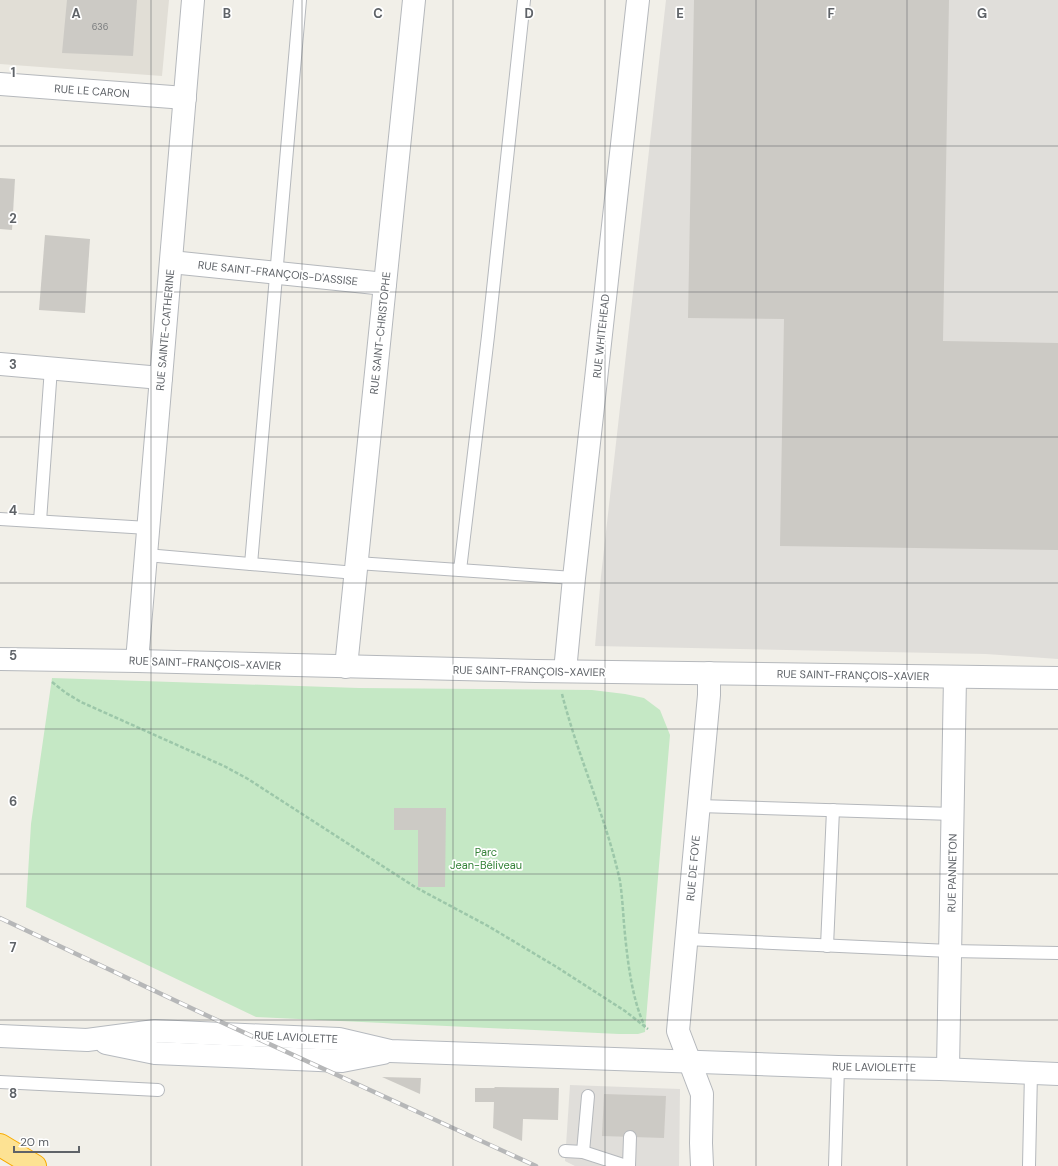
<svg xmlns="http://www.w3.org/2000/svg" width="1058" height="1166" viewBox="0 0 1058 1166" font-family="'DM Sans',sans-serif">
	<rect width="100%" height="100%" fill="#f1efe8"/>
	<!-- industrial -->
	<g fill="#e0deda">
		<polygon points="666,0 1058,0 1058,659 986,654 595,646 601,576"/>
		<polygon points="570,1085 680,1089 679,1166 575,1166 565,1161"/>
	</g>
	<!-- education -->
	<polygon fill="#e1ded6" points="0,0 169,0 162,76 0,64"/>
	<!-- green -->
	<polygon fill="#c5e8c5" points="52,678 359,688 592,690 625,694 644,698 660,710 670,735 645,1032 638,1034 619,1034 256,1017 26,907 31,824"/>
	<!-- building -->
	<g fill="#cccac5">
		<polygon points="67,0 137,0 133,56 62,53"/>
		<polygon points="694,0 949,0 943,341 1058,343 1058,550 780,546 784,319 688,318"/>
		<polygon points="0,178 15,179 12,230 0,229"/>
		<polygon points="45,235 90,239 85,313 39,310"/>
		<polygon points="394,808 446,808 445,887 418,887 418,830 394,830"/>
		<polygon points="382,1077 421,1078 420,1094"/>
		<polygon points="494,1087 559,1088 558,1120 523,1119 522,1141 493,1128 494,1102 475,1102 475,1088 495,1088"/>
		<polygon points="604,1094 666,1096 664,1138 602,1136"/>
	</g>
	<g fill="none" stroke-linecap="round" stroke-linejoin="round">
		<!-- service casing -->
		<g stroke="#b5b8bc" stroke-width="14">
			<g id="service">
				<polyline points="0,519 148,528"/>
				<polyline points="40,521 51,368"/>
				<polyline points="146,555 356,573"/>
				<polyline points="357,563 574,578"/>
				<polyline points="251,564 300,0"/>
				<polyline points="460,570 488,336 524,0"/>
				<polyline points="699,806 953,814"/>
				<polyline points="686,939 950,951 1058,953"/>
				<polyline points="827,946 833,810"/>
				<polyline points="0,1082 158,1090"/>
				<polyline points="565,1151 583,1152 626,1166"/>
				<polyline points="583,1152 588,1096"/>
				<polyline points="629,1166 630,1137"/>
				<polyline points="835,1166 838,1067"/>
				<polyline points="1029,1166 1031,1072"/>
			</g>
		</g>
		<!-- minor casing -->
		<g stroke="#b5b8bc" stroke-width="24">
			<g id="minor">
				<polyline points="0,84 185,98"/>
				<polyline points="171,262 385,284"/>
				<polyline points="0,364 161,378"/>
				<polyline points="0,659 137,661 536,671 1058,678"/>
				<polyline points="137,661 193,0"/>
				<polyline points="346,667 414,0"/>
				<polyline points="565,671 574,578 638,0"/>
				<polyline points="948,1069 955,677"/>
				<polyline points="702,1166 701,1143 702,1094 678,1031 709,695 709,673"/>
			</g>
		</g>
		<!-- secondary casing -->
		<g stroke="#b6babf" stroke-width="24">
			<g id="secondary">
				<polyline points="0,1036 87,1040 155,1031 339,1039 390,1051 838,1067 940,1069 1058,1074"/>
				<polyline points="106,1043 155,1053 342,1061 383,1053"/>
			</g>
		</g>
		<!-- motorway casing -->
		<g stroke="#f9ab00" stroke-width="24">
			<polyline id="motorway" points="0,1145 35,1166"/>
		</g>
		<!-- path -->
		<g stroke="#9cc7a9" stroke-width="2.5" stroke-dasharray="4 2" stroke-linecap="butt">
			<polyline points="52,682 66,693 81,702 224,766 248,779 415,887 488,926 555,966 625,1011 648,1029"/>
			<path d="M562,694C578,757 606,817 620,881C622,895 623,910 624,924C627,956 631,997 645,1027"/>
		</g>
		<!-- service -->
		<use href="#service" stroke="#fff" stroke-width="12"/>
		<!-- minor -->
		<use href="#minor" stroke="#fff" stroke-width="22"/>
		<!-- secondary -->
		<use href="#secondary" stroke="#fff" stroke-width="22"/>
		<!-- motorway -->
		<use href="#motorway" stroke="#fde293" stroke-width="22"/>
		<!-- rail casing -->
		<g stroke="#b6b7b8" stroke-width="4.5">
			<polyline id="rail" points="0,918 208,1016 536,1166"/>
		</g>
		<!-- rail -->
		<use href="#rail" stroke="#fff" stroke-width="3" stroke-dasharray="9" stroke-linecap="butt"/>
	</g>
	<!-- grid -->
	<path fill="none" stroke="#5f6368" stroke-width="1" stroke-opacity="0.55" d="M151,0V1166M302,0V1166M453,0V1166M605,0V1166M756,0V1166M907,0V1166M0,146H1058M0,292H1058M0,437H1058M0,583H1058M0,729H1058M0,874H1058M0,1020H1058"/>
	<g text-anchor="middle" dominant-baseline="central" stroke-width="3.5" stroke-linejoin="round" paint-order="stroke">
		<!-- number labels -->
		<g font-size="9" fill="#7a7d7f">
			<text x="100" y="27">636</text>
		</g>
		<!-- street labels -->
		<g font-size="11" fill="#5f6368" stroke="#fff">
			<text transform="translate(92 91) rotate(4)">RUE LE CARON</text>
			<text transform="translate(278 273) rotate(6)">RUE SAINT-FRANÇOIS-D'ASSISE</text>
			<text transform="translate(165 330) rotate(-85)">RUE SAINTE-CATHERINE</text>
			<text transform="translate(380 333) rotate(-84)">RUE SAINT-CHRISTOPHE</text>
			<text transform="translate(601 336) rotate(-84)">RUE WHITEHEAD</text>
			<text transform="translate(205 663) rotate(2)">RUE SAINT-FRANÇOIS-XAVIER</text>
			<text transform="translate(529 671) rotate(1)">RUE SAINT-FRANÇOIS-XAVIER</text>
			<text transform="translate(853 675) rotate(1)">RUE SAINT-FRANÇOIS-XAVIER</text>
			<text transform="translate(693 868) rotate(-85)">RUE DE FOYE</text>
			<text transform="translate(952 873) rotate(-89)">RUE PANNETON</text>
			<text transform="translate(296 1037) rotate(3)">RUE LAVIOLETTE</text>
			<text transform="translate(874 1067) rotate(1)">RUE LAVIOLETTE</text>
		</g>
		<!-- park labels -->
		<g font-size="11" fill="#348238" stroke="#fff">
			<text x="486" y="852">Parc<tspan x="486" dy="13">Jean-Béliveau</tspan></text>
		</g>
	</g>
	<g font-size="13" text-anchor="middle" font-weight="bold" fill="#5f6368" stroke="#fff" stroke-width="3.5" stroke-linejoin="round" paint-order="stroke">
		<text x="76" y="18">A</text>
		<text x="227" y="18">B</text>
		<text x="378" y="18">C</text>
		<text x="529" y="18">D</text>
		<text x="680" y="18">E</text>
		<text x="831" y="18">F</text>
		<text x="982" y="18">G</text>
		<text x="13" y="77">1</text>
		<text x="13" y="223">2</text>
		<text x="13" y="369">3</text>
		<text x="13" y="515">4</text>
		<text x="13" y="660">5</text>
		<text x="13" y="806">6</text>
		<text x="13" y="952">7</text>
		<text x="13" y="1098">8</text>
	</g>
	<!-- scale -->
	<path d="M14 1146v6h65v-6" fill="none" stroke="#5f6368" stroke-width="2"/>
	<text x="20" y="1146" font-size="12" fill="#5f6368" stroke="#ffffff" stroke-width="3" paint-order="stroke">20 m</text>
</svg>
